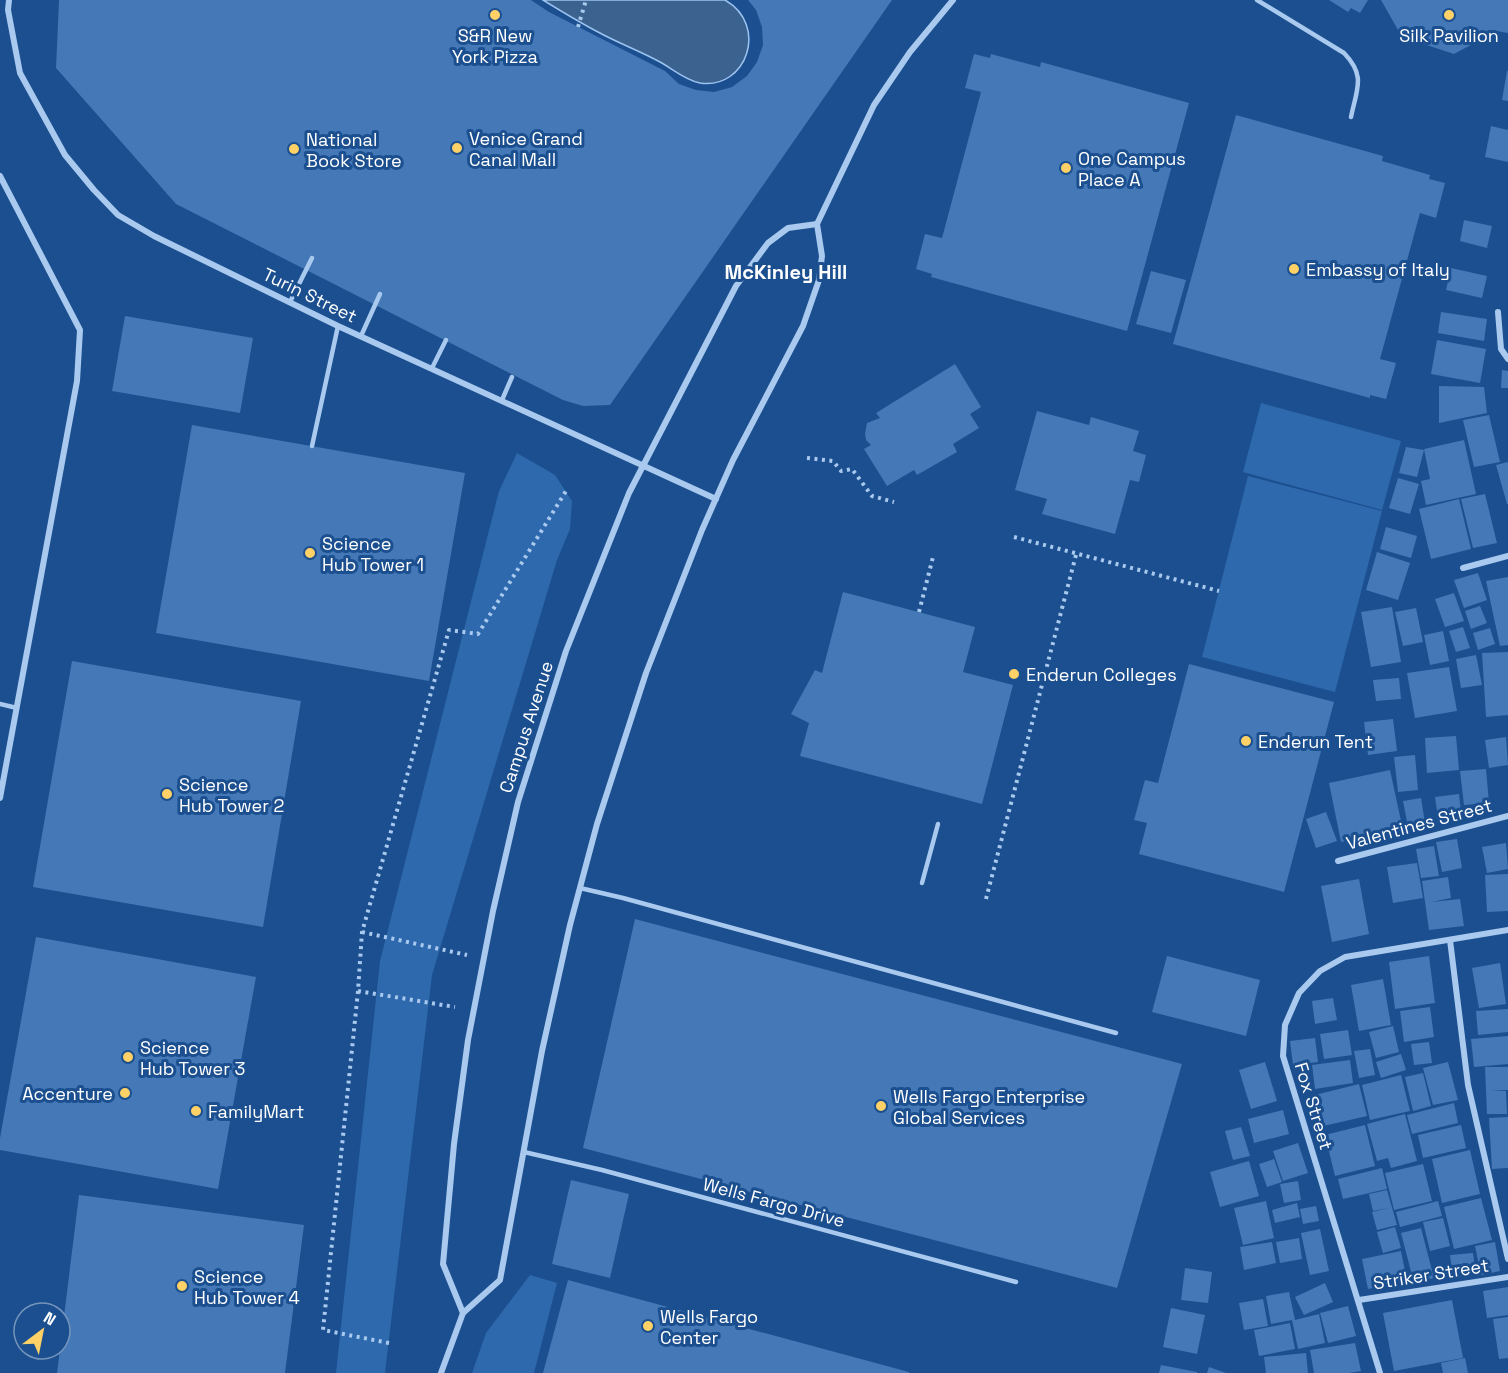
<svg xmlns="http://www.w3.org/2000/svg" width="1508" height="1373" viewBox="0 0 1508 1373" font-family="'Space Grotesk',sans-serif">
	<rect width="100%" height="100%" fill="#1b4f8f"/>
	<!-- green -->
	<g fill="#2e69ad">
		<polygon points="1261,403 1401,441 1382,510 1243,472"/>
		<polygon points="517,453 555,475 572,501 570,529 557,560 432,975 385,1373 336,1373 380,961 499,491"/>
		<polygon points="1248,476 1382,511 1335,692 1202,657"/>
		<polygon points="530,1275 557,1283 534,1373 472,1373 486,1333"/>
	</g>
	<!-- water -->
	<path fill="#3c6290" stroke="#9cc4f0" stroke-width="1.5" d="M543,0H725C769,25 747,90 700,83C685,80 673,69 660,62C640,51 618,43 598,32C579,22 561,11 543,0Z"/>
	<!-- building -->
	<g fill="#4478b7">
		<polygon points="59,0 531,0 549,12 665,71 679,84 696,90 714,92 732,87 747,76 757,62 763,45 762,27 756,10 748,0 892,0 610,405 583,406 563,400 176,204 56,68"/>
		<polygon points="1329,0 1368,0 1360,13 1351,8 1348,12"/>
		<polygon points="1381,0 1508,0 1508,33 1497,31 1454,54 1402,37"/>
		<polygon points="974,54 990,58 991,54 1040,67 1041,62 1189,103 1127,331 931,277 932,274 916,269 925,234 942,238 981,92 965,88"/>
		<polygon points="1507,71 1508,71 1508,101 1502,100"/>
		<polygon points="1236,115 1383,156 1382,161 1430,175 1429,179 1445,183 1436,218 1420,213 1380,359 1396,363 1386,399 1370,395 1370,398 1173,344"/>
		<polygon points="1491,126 1508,130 1508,162 1485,157"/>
		<polygon points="1464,220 1492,226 1487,248 1460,241"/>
		<polygon points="1451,268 1487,276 1482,298 1446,290"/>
		<polygon points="1151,271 1186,280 1171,333 1136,324"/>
		<polygon points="1441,312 1487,319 1484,341 1438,333"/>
		<polygon points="125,316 253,338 240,413 112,391"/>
		<polygon points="1437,340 1486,349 1480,383 1431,374"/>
		<polygon points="955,364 981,407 970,414 979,428 953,444 957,452 917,475 914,470 887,486 864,449 871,445 866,440 865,434 867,423 880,418 876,413"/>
		<polygon points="1502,370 1508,371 1508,388 1501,388"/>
		<polygon points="1439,386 1484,387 1487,413 1439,423"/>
		<polygon points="1037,411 1089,425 1091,417 1139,431 1133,451 1146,455 1139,482 1130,480 1115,534 1042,514 1047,499 1015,490"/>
		<polygon points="1489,415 1500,462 1474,467 1463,420"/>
		<polygon points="192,425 465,473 429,681 156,633"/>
		<polygon points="1464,440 1476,494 1426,505 1421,481 1430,479 1424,449"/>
		<polygon points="1406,447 1424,450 1417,477 1399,473"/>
		<polygon points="1508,462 1508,504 1507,504 1496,465"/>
		<polygon points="1398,478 1419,484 1410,514 1389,508"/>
		<polygon points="1485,494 1497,543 1473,548 1461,499"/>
		<polygon points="1459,499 1471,549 1431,559 1419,509"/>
		<polygon points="1386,527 1417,536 1411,558 1380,549"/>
		<polygon points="1377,552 1410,563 1398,600 1366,590"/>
		<polygon points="1478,573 1487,600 1464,608 1454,580"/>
		<polygon points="1508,577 1508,645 1500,646 1486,581"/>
		<polygon points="843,592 975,627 963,672 1013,685 982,804 800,756 809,723 791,714 815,670 822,673"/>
		<polygon points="1454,593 1464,621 1445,627 1435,599"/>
		<polygon points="1480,606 1487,623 1471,629 1465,611"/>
		<polygon points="1392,607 1401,662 1371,667 1361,612"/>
		<polygon points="1416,608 1423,642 1403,646 1395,612"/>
		<polygon points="1463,627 1470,648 1456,652 1449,631"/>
		<polygon points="1490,628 1495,644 1478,650 1473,633"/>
		<polygon points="1443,631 1449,661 1430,665 1424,635"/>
		<polygon points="1508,652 1508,715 1486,717 1482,653"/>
		<polygon points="1476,655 1482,685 1461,688 1456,659"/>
		<polygon points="72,661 301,701 263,927 33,887"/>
		<polygon points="1189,664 1334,702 1284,892 1139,854 1147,823 1134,820 1145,780 1158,783"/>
		<polygon points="1449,667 1457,711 1415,718 1407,673"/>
		<polygon points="1399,678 1401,699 1376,701 1373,680"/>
		<polygon points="1393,719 1397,751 1368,755 1364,722"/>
		<polygon points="1456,736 1459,770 1427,773 1425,738"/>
		<polygon points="1506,737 1508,765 1489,768 1485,740"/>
		<polygon points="1415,755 1418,790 1398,792 1394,757"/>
		<polygon points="1486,769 1489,803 1464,805 1460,771"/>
		<polygon points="1390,770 1403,830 1341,842 1329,783"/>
		<polygon points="1459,794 1462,821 1439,825 1435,797"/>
		<polygon points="1421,798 1426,829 1409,832 1403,801"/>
		<polygon points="1326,812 1337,841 1316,848 1306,819"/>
		<polygon points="1457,839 1462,868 1442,872 1436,842"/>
		<polygon points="1506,843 1508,869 1487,873 1482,847"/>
		<polygon points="1434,846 1439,876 1421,878 1416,849"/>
		<polygon points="1417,863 1423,898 1393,903 1387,867"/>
		<polygon points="1508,874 1508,911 1487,912 1485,875"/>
		<polygon points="1448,877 1451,898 1431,902 1460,899 1464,926 1429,930 1422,881"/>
		<polygon points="1359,879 1369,934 1332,942 1321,886"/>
		<polygon points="635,919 1182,1064 1117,1288 583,1148"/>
		<polygon points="36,937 256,977 218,1189 0,1150 0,1138"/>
		<polygon points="1167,956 1260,980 1246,1036 1152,1012"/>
		<polygon points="1429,956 1435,1003 1395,1009 1389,962"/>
		<polygon points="1500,963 1506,1004 1479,1008 1472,968"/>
		<polygon points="1383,979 1391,1025 1359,1031 1351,985"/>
		<polygon points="1333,998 1337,1020 1315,1024 1312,1001"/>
		<polygon points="1430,1007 1434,1037 1404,1042 1400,1011"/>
		<polygon points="1508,1009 1508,1032 1478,1035 1476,1011"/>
		<polygon points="1393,1026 1399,1052 1376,1058 1369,1032"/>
		<polygon points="1348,1030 1352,1055 1324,1059 1320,1034"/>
		<polygon points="1508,1036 1508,1064 1474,1067 1471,1039"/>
		<polygon points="1315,1038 1318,1062 1293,1065 1290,1041"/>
		<polygon points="1429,1042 1432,1063 1414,1065 1411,1044"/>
		<polygon points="1370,1049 1375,1075 1359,1078 1354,1051"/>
		<polygon points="1401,1054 1406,1070 1381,1078 1376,1062"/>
		<polygon points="1350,1060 1353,1083 1315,1089 1312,1065"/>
		<polygon points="1265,1062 1277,1101 1251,1109 1239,1070"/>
		<polygon points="1448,1062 1458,1100 1433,1105 1423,1068"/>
		<polygon points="1485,1067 1508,1067 1508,1090 1491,1090 1506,1091 1507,1114 1487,1114"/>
		<polygon points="1423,1073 1431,1106 1413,1111 1405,1077"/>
		<polygon points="1401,1075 1410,1111 1370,1120 1362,1085"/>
		<polygon points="1359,1084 1367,1116 1319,1127 1311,1096"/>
		<polygon points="1454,1103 1458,1123 1412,1134 1407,1115"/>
		<polygon points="1283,1110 1289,1134 1254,1143 1248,1119"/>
		<polygon points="1405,1114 1417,1161 1391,1168 1388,1158 1377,1161 1367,1124"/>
		<polygon points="1508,1117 1508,1168 1492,1169 1489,1118"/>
		<polygon points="1365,1125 1375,1166 1335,1176 1325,1135"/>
		<polygon points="1461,1125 1466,1148 1423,1158 1418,1135"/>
		<polygon points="1241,1127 1250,1156 1233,1160 1225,1131"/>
		<polygon points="1298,1143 1308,1173 1283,1181 1273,1151"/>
		<polygon points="1470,1150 1480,1194 1442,1203 1432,1159"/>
		<polygon points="1274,1159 1282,1182 1267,1187 1259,1164"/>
		<polygon points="1249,1161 1259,1196 1220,1207 1210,1172"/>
		<polygon points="1423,1164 1432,1201 1394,1210 1385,1173"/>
		<polygon points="1382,1168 1387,1189 1343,1199 1338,1179"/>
		<polygon points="571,1180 629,1194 610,1278 552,1264"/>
		<polygon points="1298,1181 1301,1200 1284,1203 1280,1184"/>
		<polygon points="1387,1190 1397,1225 1377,1230 1372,1212 1388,1208 1373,1211 1369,1194"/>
		<polygon points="79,1195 304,1225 285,1373 57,1373"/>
		<polygon points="1481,1198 1492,1240 1454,1249 1444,1207"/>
		<polygon points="1266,1201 1274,1238 1243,1245 1234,1208"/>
		<polygon points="1438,1201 1442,1216 1400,1227 1396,1212"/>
		<polygon points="1297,1203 1300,1217 1275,1223 1272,1210"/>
		<polygon points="1316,1206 1319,1221 1303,1224 1300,1209"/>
		<polygon points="1443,1218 1450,1246 1430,1251 1423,1222"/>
		<polygon points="1395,1227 1401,1248 1383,1253 1377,1232"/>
		<polygon points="1421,1228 1434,1278 1414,1283 1401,1233"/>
		<polygon points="1320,1229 1329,1271 1310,1275 1301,1233"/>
		<polygon points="1299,1238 1302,1259 1280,1263 1276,1242"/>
		<polygon points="1272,1242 1276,1263 1244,1270 1240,1247"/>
		<polygon points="1495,1242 1500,1271 1481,1275 1475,1246"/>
		<polygon points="1401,1251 1407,1281 1368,1289 1362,1259"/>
		<polygon points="1473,1253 1476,1275 1453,1278 1450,1255"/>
		<polygon points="1185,1268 1212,1272 1208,1303 1181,1300"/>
		<polygon points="568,1280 909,1372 909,1373 543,1373"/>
		<polygon points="1325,1283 1333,1302 1304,1315 1295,1297"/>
		<polygon points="1508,1287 1508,1315 1487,1318 1483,1291"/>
		<polygon points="1289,1292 1295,1320 1319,1314 1325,1343 1298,1349 1292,1320 1271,1324 1266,1296"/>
		<polygon points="1263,1299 1268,1326 1244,1330 1239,1303"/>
		<polygon points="1452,1300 1463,1358 1394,1371 1383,1313"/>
		<polygon points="1348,1306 1356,1336 1328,1343 1320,1313"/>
		<polygon points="1171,1308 1205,1315 1197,1354 1163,1347"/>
		<polygon points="1508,1317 1508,1358 1499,1359 1493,1319"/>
		<polygon points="1290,1323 1295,1349 1259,1356 1254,1330"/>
		<polygon points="1355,1343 1361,1371 1349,1373 1314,1373 1310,1350"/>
		<polygon points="1306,1353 1308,1373 1266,1373 1264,1357"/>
		<polygon points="1465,1358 1468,1373 1443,1373 1441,1363"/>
		<polygon points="1161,1365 1197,1372 1197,1373 1159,1373"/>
		<polygon points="1209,1367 1226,1373 1207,1373"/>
	</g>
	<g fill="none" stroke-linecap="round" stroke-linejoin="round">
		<!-- path -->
		<g stroke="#a9c9ee" stroke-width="4" stroke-dasharray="3 4.5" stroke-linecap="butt">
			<polyline points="578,27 586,0"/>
			<polyline points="807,458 833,461 841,471 852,469 872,496 894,502"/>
			<polyline points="1014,537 1219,591"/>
			<polyline points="919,612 933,557"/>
			<polyline points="986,899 1076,555"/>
			<polyline points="362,932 467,955"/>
			<polyline points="358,991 455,1007"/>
			<polyline points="389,1343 323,1330 358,991 362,932 449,630 478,634 566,491"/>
		</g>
		<!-- lane -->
		<g stroke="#a9c9ee" stroke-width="4.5">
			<path d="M1257,0L1344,53C1366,76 1357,88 1351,117"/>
			<polyline points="290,302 312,258"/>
			<polyline points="361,336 380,294"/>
			<polyline points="432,368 446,340"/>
			<polyline points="502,400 512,377"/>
			<polyline points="312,446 338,326"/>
			<polyline points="0,704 17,708"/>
			<polyline points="922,883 938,824"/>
			<polyline points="580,888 623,898 1116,1033"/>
			<polyline points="524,1152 602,1170 1016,1282"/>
		</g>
		<!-- street -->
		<g stroke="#a9c9ee" stroke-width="6">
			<polyline points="9,0 8,10 20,73 65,155 94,190 118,215 154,236 338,326 716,499"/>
			<polyline points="0,176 80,330 77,381 0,798"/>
			<polyline points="1498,312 1501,349 1508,359"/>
			<polyline points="1463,568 1508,556"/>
			<polyline points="1338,861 1508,816"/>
			<polyline points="1450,940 1468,1085 1508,1259"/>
			<polyline points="1359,1300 1508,1277"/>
			<polyline points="463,1313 443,1264 454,1144 468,1040 493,911 518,802 566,651 629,493 736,286 768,243 788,228 817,224"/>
			<polyline points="441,1373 463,1313 500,1280 542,1051 570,925 597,824 646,673 702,530 733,460 803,326 819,280 822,256 817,224 874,105 910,52 953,0"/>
			<polyline points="1380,1373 1283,1056 1285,1025 1299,993 1320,971 1345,957 1508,930"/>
		</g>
	</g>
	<!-- markers -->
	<g fill="#ffd166" stroke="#1b4f8f" stroke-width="2">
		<circle cx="495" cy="15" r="6"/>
		<circle cx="1449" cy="15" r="6"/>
		<circle cx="457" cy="148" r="6"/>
		<circle cx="294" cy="149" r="6"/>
		<circle cx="1066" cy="168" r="6"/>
		<circle cx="1294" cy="269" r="6"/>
		<circle cx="310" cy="553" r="6"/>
		<circle cx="1014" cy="674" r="6"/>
		<circle cx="1246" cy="741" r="6"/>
		<circle cx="167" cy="794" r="6"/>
		<circle cx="128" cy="1057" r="6"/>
		<circle cx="125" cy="1093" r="6"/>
		<circle cx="881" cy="1106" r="6"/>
		<circle cx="196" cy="1111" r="6"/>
		<circle cx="182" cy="1286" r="6"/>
		<circle cx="648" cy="1326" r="6"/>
	</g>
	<g text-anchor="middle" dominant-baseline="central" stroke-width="6" stroke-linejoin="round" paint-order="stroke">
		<!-- poi labels -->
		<g font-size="18" fill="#fff" stroke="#1b4f8f" text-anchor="start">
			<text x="495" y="35" text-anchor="middle">S&amp;R New<tspan x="495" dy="21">York Pizza</tspan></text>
			<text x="1449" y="35" text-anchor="middle">Silk Pavilion</text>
			<text x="469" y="138">Venice Grand<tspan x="469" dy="21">Canal Mall</tspan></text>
			<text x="306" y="139">National<tspan x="306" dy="21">Book Store</tspan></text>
			<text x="1078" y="158">One Campus<tspan x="1078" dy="21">Place A</tspan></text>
			<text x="1306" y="269">Embassy of Italy</text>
			<text x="322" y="543">Science<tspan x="322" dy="21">Hub Tower 1</tspan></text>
			<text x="1026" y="674">Enderun Colleges</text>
			<text x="1258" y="741">Enderun Tent</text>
			<text x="179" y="784">Science<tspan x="179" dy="21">Hub Tower 2</tspan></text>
			<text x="140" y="1047">Science<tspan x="140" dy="21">Hub Tower 3</tspan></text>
			<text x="113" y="1093" text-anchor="end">Accenture</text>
			<text x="893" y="1096">Wells Fargo Enterprise<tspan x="893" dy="21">Global Services</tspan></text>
			<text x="208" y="1111">FamilyMart</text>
			<text x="194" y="1276">Science<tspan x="194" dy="21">Hub Tower 4</tspan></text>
			<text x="660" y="1316">Wells Fargo<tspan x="660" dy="21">Center</tspan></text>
		</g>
		<!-- street labels -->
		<g font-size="18" fill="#fff" stroke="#1b4f8f">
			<text transform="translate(310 295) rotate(26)">Turin Street</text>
			<text transform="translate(526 727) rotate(-72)">Campus Avenue</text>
			<text transform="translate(1419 824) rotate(-15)">Valentines Street</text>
			<text transform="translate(1314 1106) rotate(73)">Fox Street</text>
			<text transform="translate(774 1202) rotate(15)">Wells Fargo Drive</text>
			<text transform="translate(1431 1274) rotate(-9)">Striker Street</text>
		</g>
		<!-- neighbourhood labels -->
		<g font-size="20" font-weight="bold" fill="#fff" stroke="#1b4f8f">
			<text x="786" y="272">McKinley Hill</text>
		</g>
	</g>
	<!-- north arrow -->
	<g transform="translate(42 1331) rotate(32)"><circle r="28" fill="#1b4f8f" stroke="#7695bc" stroke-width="1.5"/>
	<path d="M0-4.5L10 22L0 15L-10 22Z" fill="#ffd166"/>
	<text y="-9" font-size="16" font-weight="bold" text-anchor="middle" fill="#ffffff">N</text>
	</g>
</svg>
